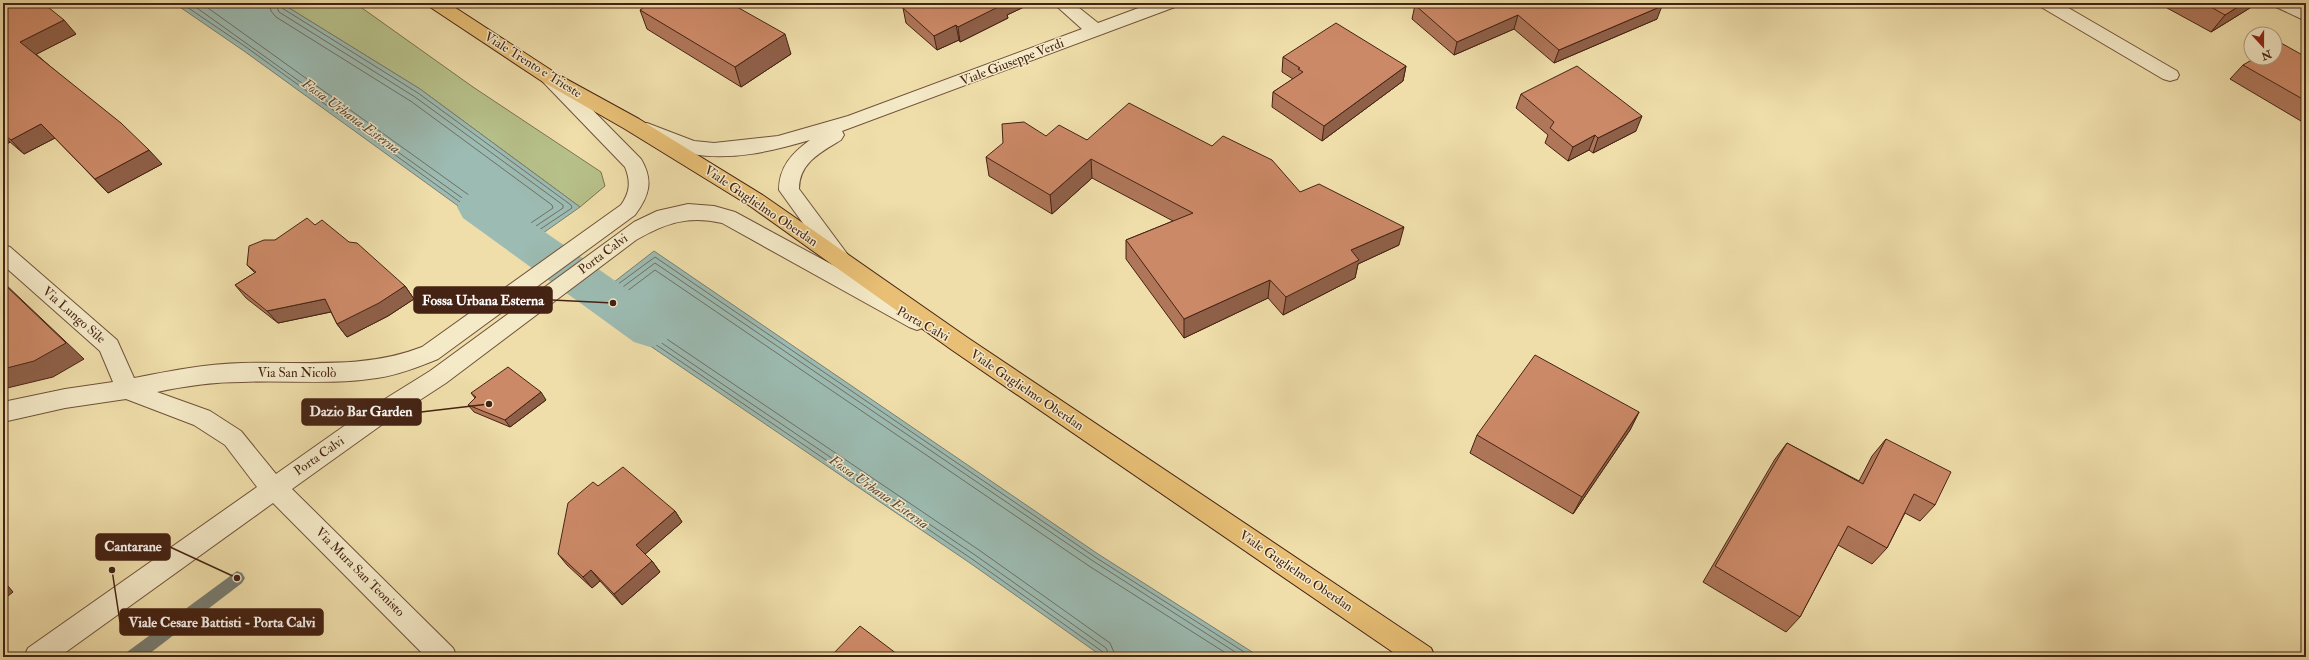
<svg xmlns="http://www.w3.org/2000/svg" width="2309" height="660" viewBox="0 0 2309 660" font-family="'IM FELL Double Pica',serif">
	<rect width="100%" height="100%" fill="#efdeaa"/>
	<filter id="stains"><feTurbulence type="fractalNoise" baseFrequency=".005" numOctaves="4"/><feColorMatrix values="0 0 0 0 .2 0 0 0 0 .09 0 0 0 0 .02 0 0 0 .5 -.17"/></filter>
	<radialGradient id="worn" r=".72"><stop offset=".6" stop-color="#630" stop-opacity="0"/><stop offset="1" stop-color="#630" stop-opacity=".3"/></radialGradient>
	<!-- green -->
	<polygon fill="#b7c18a" stroke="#7e724f" points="281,3 355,3 473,87 601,172 605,186 580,207 420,89"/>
	<!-- water -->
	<g fill="#9cbbb2" stroke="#797e73">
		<polygon points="174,3 281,3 420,89 580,207 519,250 244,51"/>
		<polygon points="654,251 1098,554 1260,657 1103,657 970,563 587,303"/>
	</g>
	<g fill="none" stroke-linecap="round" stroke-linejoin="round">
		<!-- shore -->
		<g stroke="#706f63" stroke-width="1">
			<polyline points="181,3 246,47 518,244 572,208 571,205 418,93 282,8 280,3"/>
			<polyline points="190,3 518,238 563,208 563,205 415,97 279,12 275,3"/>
			<polyline points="201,3 519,231 553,208 552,205 412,102 276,17 271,11 269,3"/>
			<polyline points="1105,657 1103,652 972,559 596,304 595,301 655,257 1095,557 1252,657"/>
			<polyline points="1110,657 1106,648 975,555 604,304 604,301 655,263 1093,561 1243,657"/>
			<polyline points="1116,657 1110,643 979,550 615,304 614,301 655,270 1089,566 1232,657"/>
		</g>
		<!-- stream -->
		<polygon fill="#797e73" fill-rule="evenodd" points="237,571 242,573 245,578 242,583 145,657 125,657 127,652"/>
		<!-- canal -->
		<polygon fill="#9cbbb2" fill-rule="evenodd" points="478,192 493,196 666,316 672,329 666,342 650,347 634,342 463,218 457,207 463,196"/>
		<!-- minor casing -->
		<g stroke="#70523a" stroke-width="2">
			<g id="minor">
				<path d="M1053,3H1073L1098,23L1152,3H1178L1175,7L842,131L844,135L841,140C821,152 799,163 799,189L851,259L847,265L840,267L833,265L779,190C779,167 792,153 810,140C773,151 731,161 692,154C675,151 657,141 640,135L637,130L640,125L647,123L694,141L714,143L778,136L848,116L1082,29Z"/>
				<polygon points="2038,3 2060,3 2177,71 2179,75 2177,79 2170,81 2163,79 2041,7"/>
				<polygon points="2273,3 2296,3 2306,8 2306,21 2276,7"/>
				<path d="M550,72L557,74L641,159C654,181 649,196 635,215L438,359C418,367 398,375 377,378C332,385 287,380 242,382C213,382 185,386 157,392L210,411L241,431L276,474L364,412L430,371L634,222L657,211L688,204L714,206L735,212L925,315L928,321L925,327L917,330L909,327L722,223C689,215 665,223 636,240L446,383L380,426L292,489L453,648L457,657H426L273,503L59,657H24L28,648L257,487L225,445L194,425L126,399L65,408L3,422V402L65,389L113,382L100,351L3,265V245L10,247L117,340L134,378C170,371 205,364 242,363C304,361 363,370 422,347L621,205C630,192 631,182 625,167L543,82L541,78L543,74Z"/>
			</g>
		</g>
		<!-- major casing -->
		<g stroke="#452314" stroke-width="2">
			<polygon id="major" points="427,3 448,3 557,74 639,119 764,196 968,338 1431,648 1435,657 1400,657 952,350 750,206 625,129 543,82 430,7"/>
		</g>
		<!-- minor -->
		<use href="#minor" fill="#f5eac8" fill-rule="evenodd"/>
		<!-- major -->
		<use href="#major" fill="#e8bf75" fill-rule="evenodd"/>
	</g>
	<!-- wall -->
	<g fill="#af7659" stroke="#452314">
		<polygon points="3,3 76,34 36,54 162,164 108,193 55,138 24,154 10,142 7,144 3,140"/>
		<polygon points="2158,3 2258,3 2211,32"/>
		<polygon points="1415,5 1657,19 1554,63 1514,29 1454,55 1412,19"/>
		<polygon points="1026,6 1007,15 1008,18 960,42 959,40 937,50 906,23 903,8"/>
		<polygon points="640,10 791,54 741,87 647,29"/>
		<polygon points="1283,57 1406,66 1403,81 1322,141 1272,107 1273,92 1293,79 1282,72"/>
		<polygon points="2306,57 2306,124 2230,79 2243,65"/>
		<polygon points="1521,94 1636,131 1593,153 1589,150 1568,161 1545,143 1548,135 1516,108"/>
		<polygon points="1046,136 1087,140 1300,192 1399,245 1358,264 1355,278 1283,315 1268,298 1184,338 1126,259 1126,240 1173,221 1092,178 1052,214 989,176 986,157"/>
		<polygon points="315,225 405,286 414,299 388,316 347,337 337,324 331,312 278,323 246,298 235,285 255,273 247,265 275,240"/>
		<polygon points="471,393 546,400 510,427 474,412 468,405 475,398"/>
		<polygon points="1639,412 1630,430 1573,514 1470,453 1477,435"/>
		<polygon points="1886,439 1935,505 1920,521 1905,513 1887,548 1872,564 1838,545 1800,617 1786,632 1703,582 1775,459 1787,443 1859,481 1872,456"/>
		<polygon points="598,486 675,511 682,522 645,554 652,561 660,572 622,605 600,581 592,588 567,565 558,554"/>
	</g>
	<!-- shaded-wall -->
	<g fill="#8f6048" stroke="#452314">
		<polygon points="1004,3 1026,3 1026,6 1007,15 1008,18 960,42 958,27"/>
		<polygon points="2244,3 2258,3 2211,32 2225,15"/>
		<polygon points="1662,6 1657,19 1554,63 1559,50"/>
		<polygon points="1518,15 1514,29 1454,55 1457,42"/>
		<polygon points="64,20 76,34 33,56 20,42"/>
		<polygon points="956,25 959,40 937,50 934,36"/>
		<polygon points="785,34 791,54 741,87 735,67"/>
		<polygon points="1406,66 1403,81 1322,141 1324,126"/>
		<polygon points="1642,116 1636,131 1593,153 1598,138"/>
		<polygon points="41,124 55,138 24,154 11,140"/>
		<polygon points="3,135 10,142 7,144 3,140"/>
		<polygon points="1595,135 1589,150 1568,161 1573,147"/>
		<polygon points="149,150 162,164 108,193 95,179"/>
		<polygon points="1091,159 1092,178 1052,214 1050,195"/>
		<polygon points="1404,227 1399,245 1358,264 1355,278 1283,315 1286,297 1351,250"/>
		<polygon points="1270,280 1268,298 1184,338 1184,319"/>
		<polygon points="3,282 84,359 53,377 3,389"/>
		<polygon points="405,286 414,299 388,316 347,337 337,324"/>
		<polygon points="325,299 335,311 278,323 267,311"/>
		<polygon points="541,392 546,400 510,427 505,420"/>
		<polygon points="1639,412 1630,430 1573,514 1582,497"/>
		<polygon points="675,511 682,522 643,556 636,545"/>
		<polygon points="652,561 660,572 622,605 614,594"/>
		<polygon points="591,570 600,581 592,588 583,577"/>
		<polygon points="3,580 13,592 3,600"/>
	</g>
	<!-- building -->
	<g fill="#cc8967" stroke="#452314">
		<polygon points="3,3 43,3 64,20 20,42 121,123 149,150 95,179 41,124 11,140 3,134"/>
		<polygon points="650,3 730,3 785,34 735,67 640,10"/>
		<polygon points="913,3 1006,3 958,27 956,25 934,36 903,8"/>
		<polygon points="1421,3 1657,3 1662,6 1559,50 1518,15 1457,42 1415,5"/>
		<polygon points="2204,3 2244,3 2225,15"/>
		<polygon points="1336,23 1406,66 1324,126 1273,92 1303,72 1298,69 1300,68 1283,57"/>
		<polygon points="2281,43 2306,57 2306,101 2243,65 2255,58 2275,58 2275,46"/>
		<polygon points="1577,66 1642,116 1598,138 1595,135 1573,147 1550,128 1554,122 1521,94"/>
		<polygon points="1129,103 1212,146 1223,136 1272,160 1300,192 1319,184 1404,227 1351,250 1359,260 1286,297 1270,280 1184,319 1126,240 1193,213 1091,159 1050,195 986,157 1003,143 1002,124 1024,122 1046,136 1059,125 1087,140"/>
		<polygon points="307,218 315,225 322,220 349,242 357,243 405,286 379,303 337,324 325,299 267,311 235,285 256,272 247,265 249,246 264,240 275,240"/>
		<polygon points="3,283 66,343 34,361 3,369"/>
		<polygon points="1535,355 1639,412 1582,497 1477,435"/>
		<polygon points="508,367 541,392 505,420 468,405 476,397 471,393"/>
		<polygon points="1886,439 1951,472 1935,505 1914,494 1887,548 1848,526 1800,617 1715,566 1787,443 1863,484"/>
		<polygon points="623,467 675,511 636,545 652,561 614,594 591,570 583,577 558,554 568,503 593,482 598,486"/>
		<polygon points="860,626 901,657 830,657"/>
	</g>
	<g text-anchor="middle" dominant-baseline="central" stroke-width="3" stroke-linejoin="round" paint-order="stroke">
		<!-- street labels -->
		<g font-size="13" fill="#452314" stroke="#f5eac8">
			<text transform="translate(1012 62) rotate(-21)">Viale Giuseppe Verdi</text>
			<text transform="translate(533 65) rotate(32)">Viale Trento e Trieste</text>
			<text transform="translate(761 206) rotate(34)">Viale Guglielmo Oberdan</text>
			<text transform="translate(603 254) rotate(-37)">Porta Calvi</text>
			<text transform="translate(74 315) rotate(41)">Via Lungo Sile</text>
			<text transform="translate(923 324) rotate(29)">Porta Calvi</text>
			<text x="297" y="373">Via San Nicolò</text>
			<text transform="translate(1027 390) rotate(34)">Viale Guglielmo Oberdan</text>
			<text transform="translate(319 456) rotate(-35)">Porta Calvi</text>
			<text transform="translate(1296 571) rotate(34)">Viale Guglielmo Oberdan</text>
			<text transform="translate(360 572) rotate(45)">Via Mura San Teonisto</text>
		</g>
		<!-- water labels -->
		<g font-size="14" font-style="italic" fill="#5b493c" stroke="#f5eac8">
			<text transform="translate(351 116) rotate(36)">Fossa Urbana Esterna</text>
			<text transform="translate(879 492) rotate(35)">Fossa Urbana Esterna</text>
		</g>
	</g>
	<!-- callouts -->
	<path fill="none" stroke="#452314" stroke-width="1.5" d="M613 303L552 300M489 404L421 412M237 578L170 547M112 570L120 622"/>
	<g fill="#452314" stroke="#f5eac8" stroke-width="1.5">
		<circle cx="613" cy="303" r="4"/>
		<circle cx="489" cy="404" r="4"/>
		<circle cx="237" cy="578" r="4"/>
		<circle cx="112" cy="570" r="4"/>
	</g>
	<g fill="#452314" stroke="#452314" stroke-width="1.5">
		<rect x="414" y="287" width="138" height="26" rx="4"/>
		<rect x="302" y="399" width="119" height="26" rx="4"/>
		<rect x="96" y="534" width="74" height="26" rx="4"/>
		<rect x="120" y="609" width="203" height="26" rx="4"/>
	</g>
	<g font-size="14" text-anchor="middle" font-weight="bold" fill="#fff">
		<text x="483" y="305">Fossa Urbana Esterna</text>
		<text x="361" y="416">Dazio Bar Garden</text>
		<text x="133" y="551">Cantarane</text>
		<text x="222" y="627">Viale Cesare Battisti - Porta Calvi</text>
	</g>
	<!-- margin -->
	<rect width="2309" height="660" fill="none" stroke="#efdeaa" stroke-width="16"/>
	<rect x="4" y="4" width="2301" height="652" fill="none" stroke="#452314" stroke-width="2"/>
	<rect x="8" y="8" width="2293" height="644" fill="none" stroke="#452314"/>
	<!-- north arrow -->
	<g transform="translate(2263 46) rotate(159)"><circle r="19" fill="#f5eac8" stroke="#af9a80"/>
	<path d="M0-3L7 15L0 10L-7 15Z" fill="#8f2418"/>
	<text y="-6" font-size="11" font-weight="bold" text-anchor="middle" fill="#452314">N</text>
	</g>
	<rect width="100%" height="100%" filter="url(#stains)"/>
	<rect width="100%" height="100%" fill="url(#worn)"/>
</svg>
